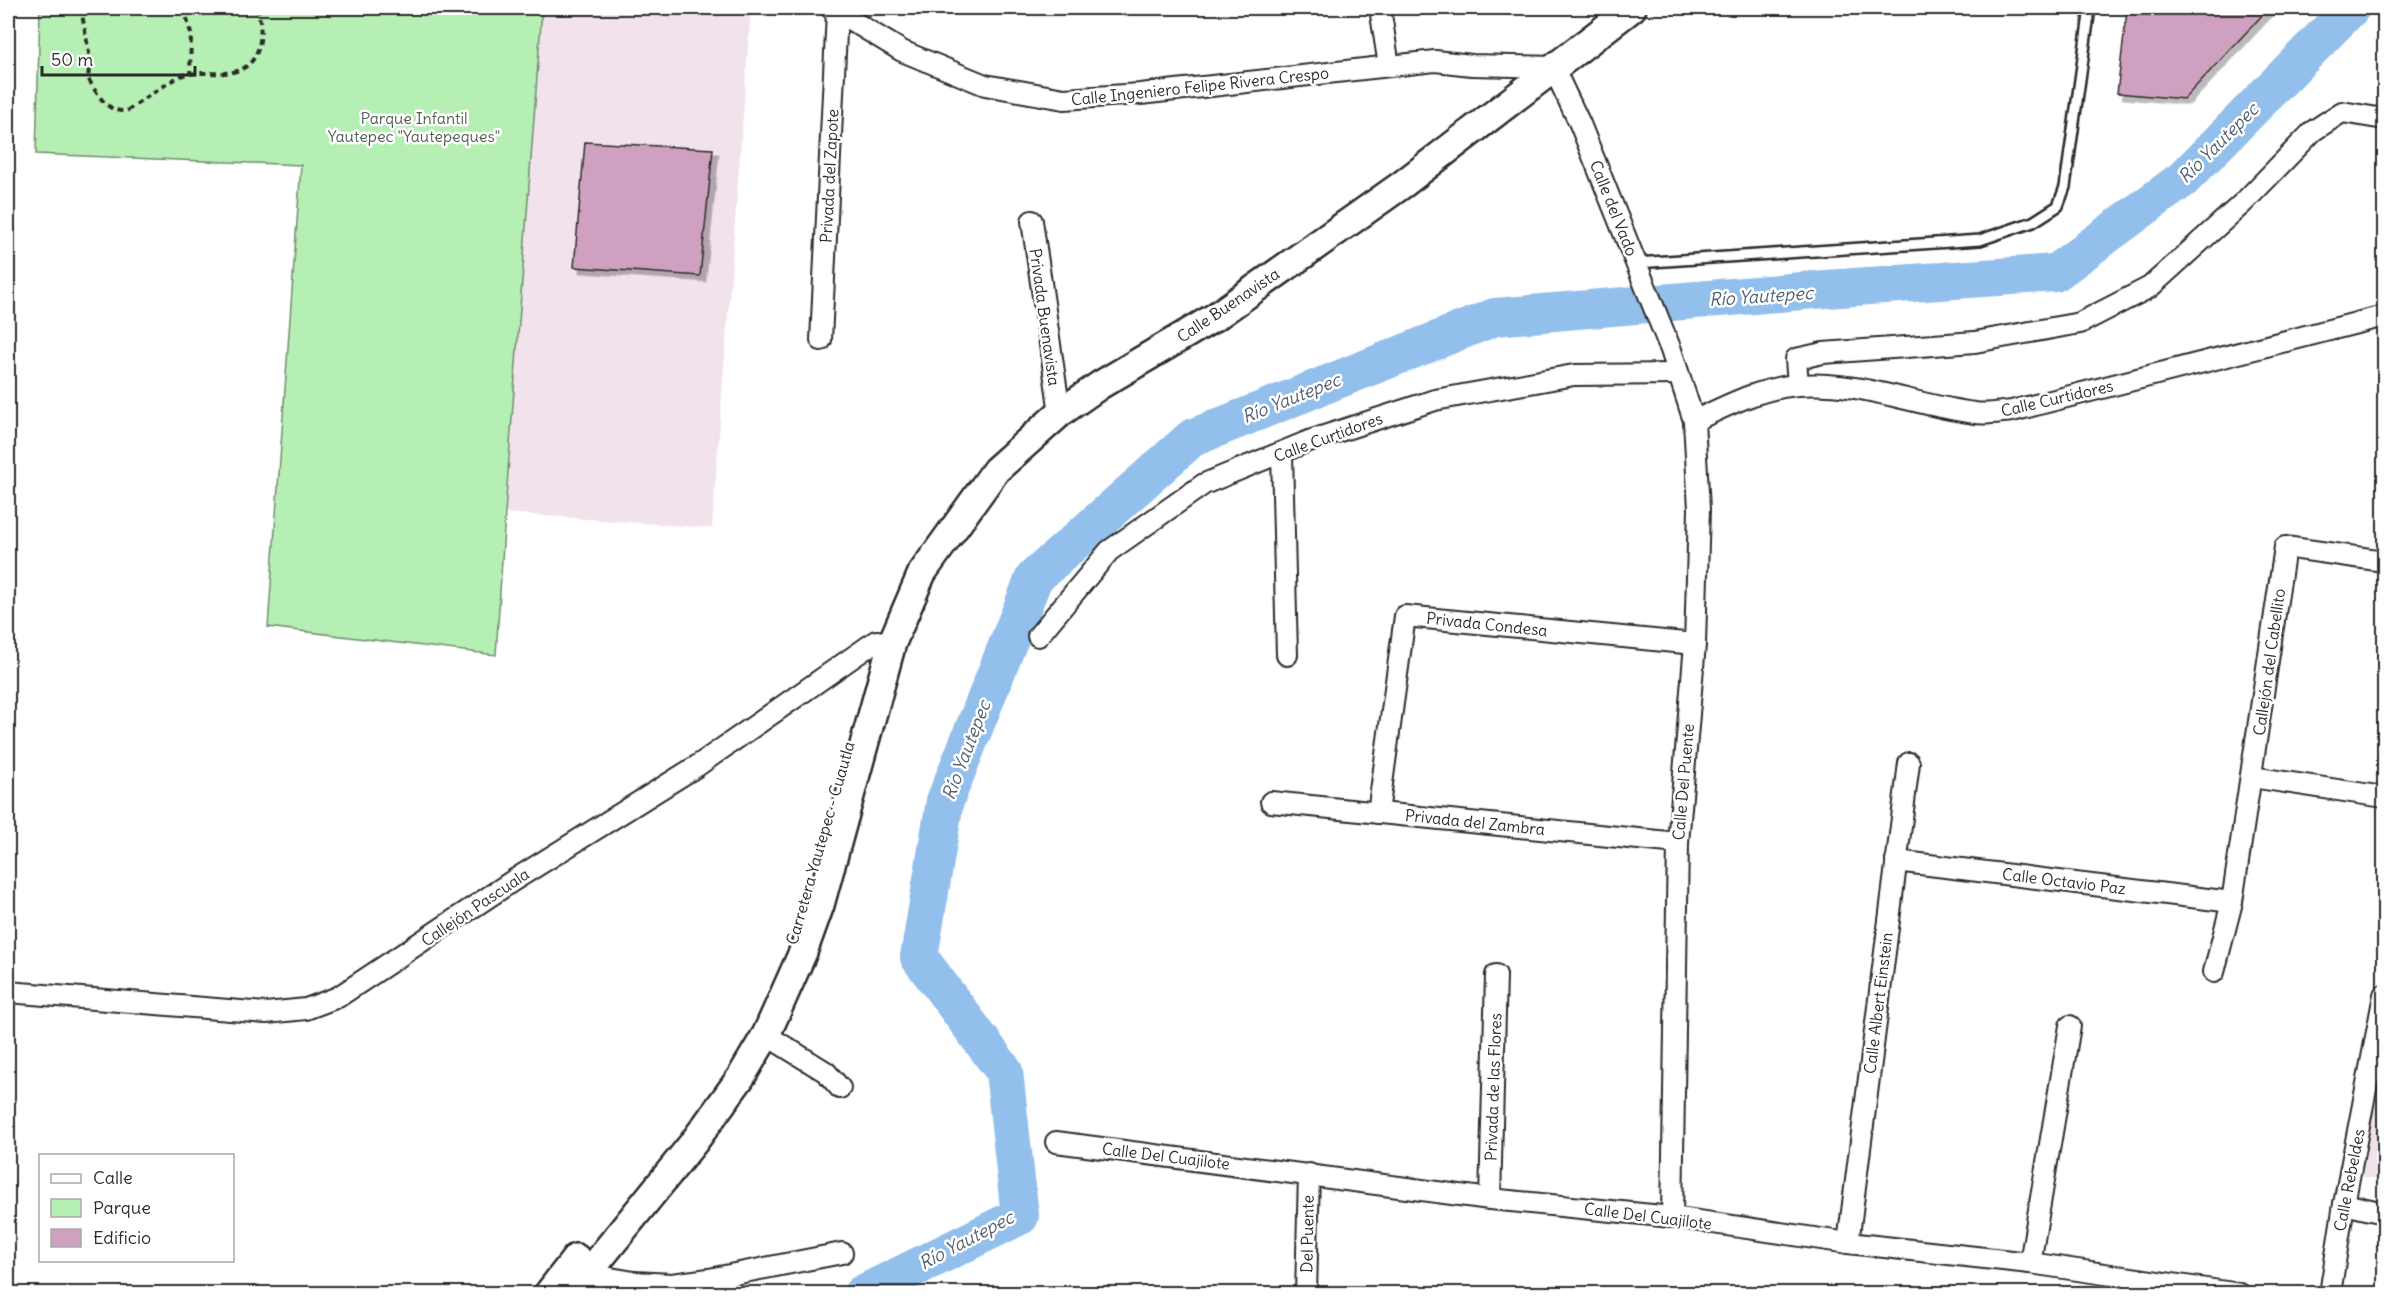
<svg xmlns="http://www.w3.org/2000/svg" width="2392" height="1301" viewBox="0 0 2392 1301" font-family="Delius,sans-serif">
	<defs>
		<filter id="shadow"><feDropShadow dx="5.5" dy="5.5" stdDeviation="0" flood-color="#0004"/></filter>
	</defs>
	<rect width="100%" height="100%" fill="#fff"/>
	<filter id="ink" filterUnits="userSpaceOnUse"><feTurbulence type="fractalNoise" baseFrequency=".0167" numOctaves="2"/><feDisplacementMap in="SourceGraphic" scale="12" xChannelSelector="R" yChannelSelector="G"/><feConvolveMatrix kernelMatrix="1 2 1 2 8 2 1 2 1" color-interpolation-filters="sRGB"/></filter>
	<g filter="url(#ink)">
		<!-- built -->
		<g fill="#f1e2ec">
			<polygon points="542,8 751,8 712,528 505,513"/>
			<polygon points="2384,1032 2384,1180 2358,1176"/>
		</g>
		<!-- green -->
		<polygon fill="#b6efb3" stroke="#708d6f" stroke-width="1.5" points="40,8 542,8 505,513 496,655 268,627 301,165 36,154"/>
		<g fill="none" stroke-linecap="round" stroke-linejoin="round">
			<!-- river -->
			<polyline stroke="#92bfec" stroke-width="38" points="862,1294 1020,1216 1004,1071 919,957 945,801 1034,578 1192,438 1495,317 1826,289 2055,273 2183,179 2351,8"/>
		</g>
		<!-- building -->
		<g fill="#d0a0c0" stroke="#2b2b2b" stroke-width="1.5" filter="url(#shadow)">
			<polygon points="2137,8 2269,8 2184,99 2117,93 2127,11 2137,10"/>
			<polygon points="585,142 713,149 700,276 574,267"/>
		</g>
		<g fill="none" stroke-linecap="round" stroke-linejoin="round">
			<!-- lane casing -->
			<g stroke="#2b2b2b" stroke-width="14">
				<polyline id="lane" points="1636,263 1980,240 2033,222 2058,206 2065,187 2090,8"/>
			</g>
			<!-- street casing -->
			<g stroke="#2b2b2b" stroke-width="24">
				<g id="street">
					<polyline points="831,8 902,51 985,85 1064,99 1140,94 1435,61 1472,65 1553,67 1580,124 1671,350 1694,421 1699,509 1695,644 1678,843 1672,1217"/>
					<polyline points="1380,8 1389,66"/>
					<polyline points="1032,221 1060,413"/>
					<polyline points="821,340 837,12"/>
					<polyline points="1798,385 1796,359 1823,353 1975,342 2080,323 2150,287 2244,202 2313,131 2342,112 2384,119"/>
					<path d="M1694,421C1728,405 1760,388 1798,385C1859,380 1916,406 1975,413C1987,415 2000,412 2012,411L2384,316"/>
					<polyline points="1282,454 1287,655"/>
					<polyline points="1038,636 1109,551 1204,484 1309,441 1435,400 1574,375 1678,374"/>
					<polyline points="2252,777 2384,797"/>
					<polyline points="1271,802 1678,843"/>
					<polyline points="1378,813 1405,616 1695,644"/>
					<polyline points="1896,861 2232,902"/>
					<polyline points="2214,972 2232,902 2285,547 2384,561"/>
					<polyline points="8,992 266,1013 306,1009 338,997 514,880 697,766 876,641 892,643"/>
					<polyline points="766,1035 826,1072 840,1088"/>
					<polyline points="1056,1142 1490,1199 1672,1217 1848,1243 2030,1263 2240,1294"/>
					<polyline points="1490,1199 1496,975"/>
					<polyline points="2344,1204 2384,1213"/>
					<polyline points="1848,1243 1909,763"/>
					<polyline points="2030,1263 2070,1026"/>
					<polyline points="578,1271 587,1274 634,1282 634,1294"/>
					<polyline points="634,1282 672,1284 709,1279 842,1253"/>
					<polyline points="1306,1294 1309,1174"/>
					<polyline points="2330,1294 2344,1204 2384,995"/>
				</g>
			</g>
			<!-- secondary casing -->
			<g stroke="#2b2b2b" stroke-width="32">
				<g id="secondary">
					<polyline points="548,1294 576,1258"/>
					<polyline points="571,1294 694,1142 741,1077 766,1035 803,952 820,905 892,643 922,573 996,470 1060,413 1100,385 1215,317 1403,184 1632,8"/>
				</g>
			</g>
			<!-- path -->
			<g stroke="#2b2b2b" stroke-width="4" stroke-dasharray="6 4.5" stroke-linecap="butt">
				<path d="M85,8L82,14L90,59L88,78C96,93 109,116 128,110C139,103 173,78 183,75C198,71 217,75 233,72C263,66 264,31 257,8"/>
				<polyline points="184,8 191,34 190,75"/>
			</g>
			<!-- lane -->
			<use href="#lane" stroke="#fff" stroke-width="9"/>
			<!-- street -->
			<use href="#street" stroke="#fff" stroke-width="20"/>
			<!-- secondary -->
			<use href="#secondary" stroke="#fff" stroke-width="27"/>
		</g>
	</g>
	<g text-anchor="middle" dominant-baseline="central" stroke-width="5" stroke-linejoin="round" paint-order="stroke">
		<!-- street labels -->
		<g font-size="16" fill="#2b2b2b" stroke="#fff">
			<text transform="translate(1200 86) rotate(-6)">Calle Ingeniero Felipe Rivera Crespo</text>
			<text transform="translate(829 176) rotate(-87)">Privada del Zapote</text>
			<text transform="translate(1614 208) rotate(68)">Calle del Vado</text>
			<text transform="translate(1228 305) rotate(-34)">Calle Buenavista</text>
			<text transform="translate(1045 317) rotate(82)">Privada Buenavista</text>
			<text transform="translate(2057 398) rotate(-13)">Calle Curtidores</text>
			<text transform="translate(1328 437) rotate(-20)">Calle Curtidores</text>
			<text transform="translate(1487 624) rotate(6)">Privada Condesa</text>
			<text transform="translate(2269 662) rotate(-82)">Callejón del Cabellito</text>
			<text transform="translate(1683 782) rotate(-85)">Calle Del Puente</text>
			<text transform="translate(1475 822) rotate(6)">Privada del Zambra</text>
			<text transform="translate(820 843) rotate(-74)">Carretera Yautepec - Cuautla</text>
			<text transform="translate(2064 881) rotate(7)">Calle Octavio Paz</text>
			<text transform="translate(475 907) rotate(-34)">Callejón Pascuala</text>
			<text transform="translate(1878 1003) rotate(-83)">Calle Albert Einstein</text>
			<text transform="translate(1493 1087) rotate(-88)">Privada de las Flores</text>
			<text transform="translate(1166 1156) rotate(7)">Calle Del Cuajilote</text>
			<text transform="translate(2349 1180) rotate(-79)">Calle Rebeldes</text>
			<text transform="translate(1648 1216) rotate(7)">Calle Del Cuajilote</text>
			<text transform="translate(1307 1234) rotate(-89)">Del Puente</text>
		</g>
		<!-- park labels -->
		<g font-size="16" fill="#4e5c4d" stroke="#fff">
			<text x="414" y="118">Parque Infantil<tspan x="414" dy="18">Yautepec "Yautepeques"</tspan></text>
		</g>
		<!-- water labels -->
		<g font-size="18" font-style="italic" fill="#4f5f6f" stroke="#fff">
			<text transform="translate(2218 143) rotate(-45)">Río Yautepec</text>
			<text transform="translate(1761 296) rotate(-4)">Río Yautepec</text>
			<text transform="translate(1291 398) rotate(-22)">Río Yautepec</text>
			<text transform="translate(966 750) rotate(-69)">Río Yautepec</text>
			<text transform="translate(966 1240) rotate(-28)">Río Yautepec</text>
		</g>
	</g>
	<!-- margin -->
	<rect width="2392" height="1301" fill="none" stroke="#fff" stroke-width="30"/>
	<rect x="15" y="15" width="2362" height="1271" fill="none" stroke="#2b2b2b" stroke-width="2" filter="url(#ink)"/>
	<!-- legend -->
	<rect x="39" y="1154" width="195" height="108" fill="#ffffff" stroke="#aaaaaa" stroke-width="1.5"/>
	<rect x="51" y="1174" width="30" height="9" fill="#ffffff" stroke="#aaaaaa" stroke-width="1.5"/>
	<text x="93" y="1184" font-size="18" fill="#2b2b2b">Calle</text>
	<rect x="51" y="1199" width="30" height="18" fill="#b6efb3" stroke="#aaaaaa" stroke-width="1.5"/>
	<text x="93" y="1214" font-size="18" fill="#2b2b2b">Parque</text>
	<rect x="51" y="1229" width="30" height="18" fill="#d0a0c0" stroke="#aaaaaa" stroke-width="1.5"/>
	<text x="93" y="1244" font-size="18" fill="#2b2b2b">Edificio</text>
	<!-- scale -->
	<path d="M42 66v9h153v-9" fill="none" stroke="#2b2b2b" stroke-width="3"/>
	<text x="51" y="66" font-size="18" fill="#2b2b2b" stroke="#ffffff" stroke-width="4.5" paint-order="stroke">50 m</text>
</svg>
